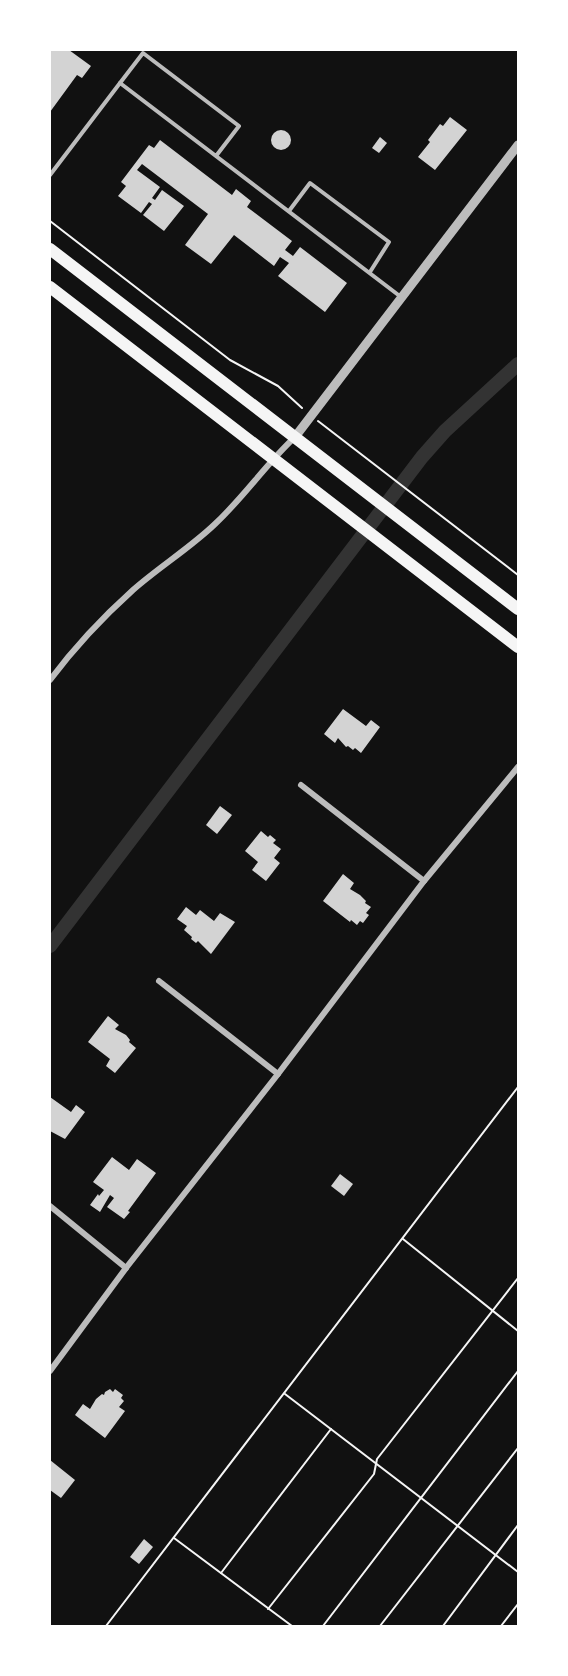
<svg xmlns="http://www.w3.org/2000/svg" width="568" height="1676" viewBox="0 0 568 1676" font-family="'Nunito Sans',sans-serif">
	<rect width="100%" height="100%" fill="#111"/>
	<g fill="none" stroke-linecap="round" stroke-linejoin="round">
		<!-- canal -->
		<polyline stroke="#333" stroke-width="14" points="50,946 422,457 445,431 518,364"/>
	</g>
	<!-- building -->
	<g fill="#d3d3d3">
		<polygon points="50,50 69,50 91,66 82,78 77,75 50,112"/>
		<polygon points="450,117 467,130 435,170 418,157 430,142 428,140 440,124 443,126"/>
		<circle cx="281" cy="140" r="10"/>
		<polygon points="380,137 387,143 379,153 372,148"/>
		<polygon points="160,140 232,195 236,189 251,201 247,207 292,241 285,250 293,256 300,247 347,283 325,312 278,276 289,263 280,257 274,266 234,235 211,264 185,245 208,214 142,164 137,170 160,187 152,198 155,200 162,190 184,206 164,231 143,215 152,204 149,202 141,213 118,196 126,186 121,182 149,145 154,148"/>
		<polygon points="343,709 366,726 371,720 380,727 361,753 355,748 353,750 348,746 346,747 338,738 335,743 324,734"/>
		<polygon points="220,806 232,815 217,834 206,825"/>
		<polygon points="261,831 268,837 270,835 276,840 273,843 281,849 274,858 280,863 266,881 252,870 258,862 245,851"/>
		<polygon points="343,874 354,883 350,889 360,895 366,901 365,903 371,907 366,913 369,915 363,923 360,921 357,925 351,920 350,922 323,901"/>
		<polygon points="186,907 196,915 200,910 214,921 220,913 235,922 211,954 198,941 196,943 191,939 192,937 184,930 187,926 177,919"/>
		<polygon points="108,1016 119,1025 115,1029 126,1035 130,1040 129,1042 136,1048 115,1073 106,1066 110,1059 88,1042"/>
		<polygon points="50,1097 71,1112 76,1105 85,1112 65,1139 50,1131"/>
		<polygon points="112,1157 129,1170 137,1159 156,1173 128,1211 130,1212 124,1219 107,1207 114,1198 110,1195 100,1212 90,1205 98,1194 99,1196 104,1190 93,1182"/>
		<polygon points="340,1174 353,1184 344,1196 331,1186"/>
		<polygon points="110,1389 113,1392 115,1389 123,1395 121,1398 124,1401 119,1407 125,1411 105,1438 75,1415 83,1404 90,1409 96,1399 102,1394 104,1395 105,1392"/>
		<polygon points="50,1460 75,1480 61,1498 50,1490"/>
		<polygon points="144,1539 153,1547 139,1564 130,1557"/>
	</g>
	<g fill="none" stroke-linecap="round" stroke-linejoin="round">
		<!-- path -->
		<g stroke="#f5f5f5" stroke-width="2">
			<polyline points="50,221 230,360 278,386 302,408"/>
			<polyline points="318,421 518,575"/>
			<polyline points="403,1239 518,1331"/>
			<polyline points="285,1394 518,1572"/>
			<polyline points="174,1538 292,1626"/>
			<polyline points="221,1573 331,1429"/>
			<polyline points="268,1609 374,1474 377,1459 518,1278"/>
			<polyline points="106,1626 518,1087"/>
			<polyline points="323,1626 518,1371"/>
			<polyline points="380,1626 518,1448"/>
			<polyline points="443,1626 518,1525"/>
			<polyline points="501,1626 518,1604"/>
		</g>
		<!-- service -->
		<g stroke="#bcbcbc" stroke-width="4">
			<polyline points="216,156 239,126 143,53 120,83 401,297"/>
			<polyline points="50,175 120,83"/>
			<polyline points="289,211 310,183 389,242 370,272"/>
		</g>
		<!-- minor -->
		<g stroke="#bcbcbc" stroke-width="6">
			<path d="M50,680C74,648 103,617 133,590C159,567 190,548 215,524C244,497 266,464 295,437"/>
			<polyline points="301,785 424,881"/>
			<polyline points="159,981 278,1074"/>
			<polyline points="50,1206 126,1268"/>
			<polyline points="50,1371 126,1268 278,1074 424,881 518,767"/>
		</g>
		<!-- tertiary -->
		<polyline stroke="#bcbcbc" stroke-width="9" points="295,437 518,145"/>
		<!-- trunk -->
		<g stroke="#f5f5f5" stroke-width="12">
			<polyline points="50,249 518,609"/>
			<polyline points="50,287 518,647"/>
		</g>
	</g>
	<!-- border -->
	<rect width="568" height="1676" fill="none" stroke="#ffffff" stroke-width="102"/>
</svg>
